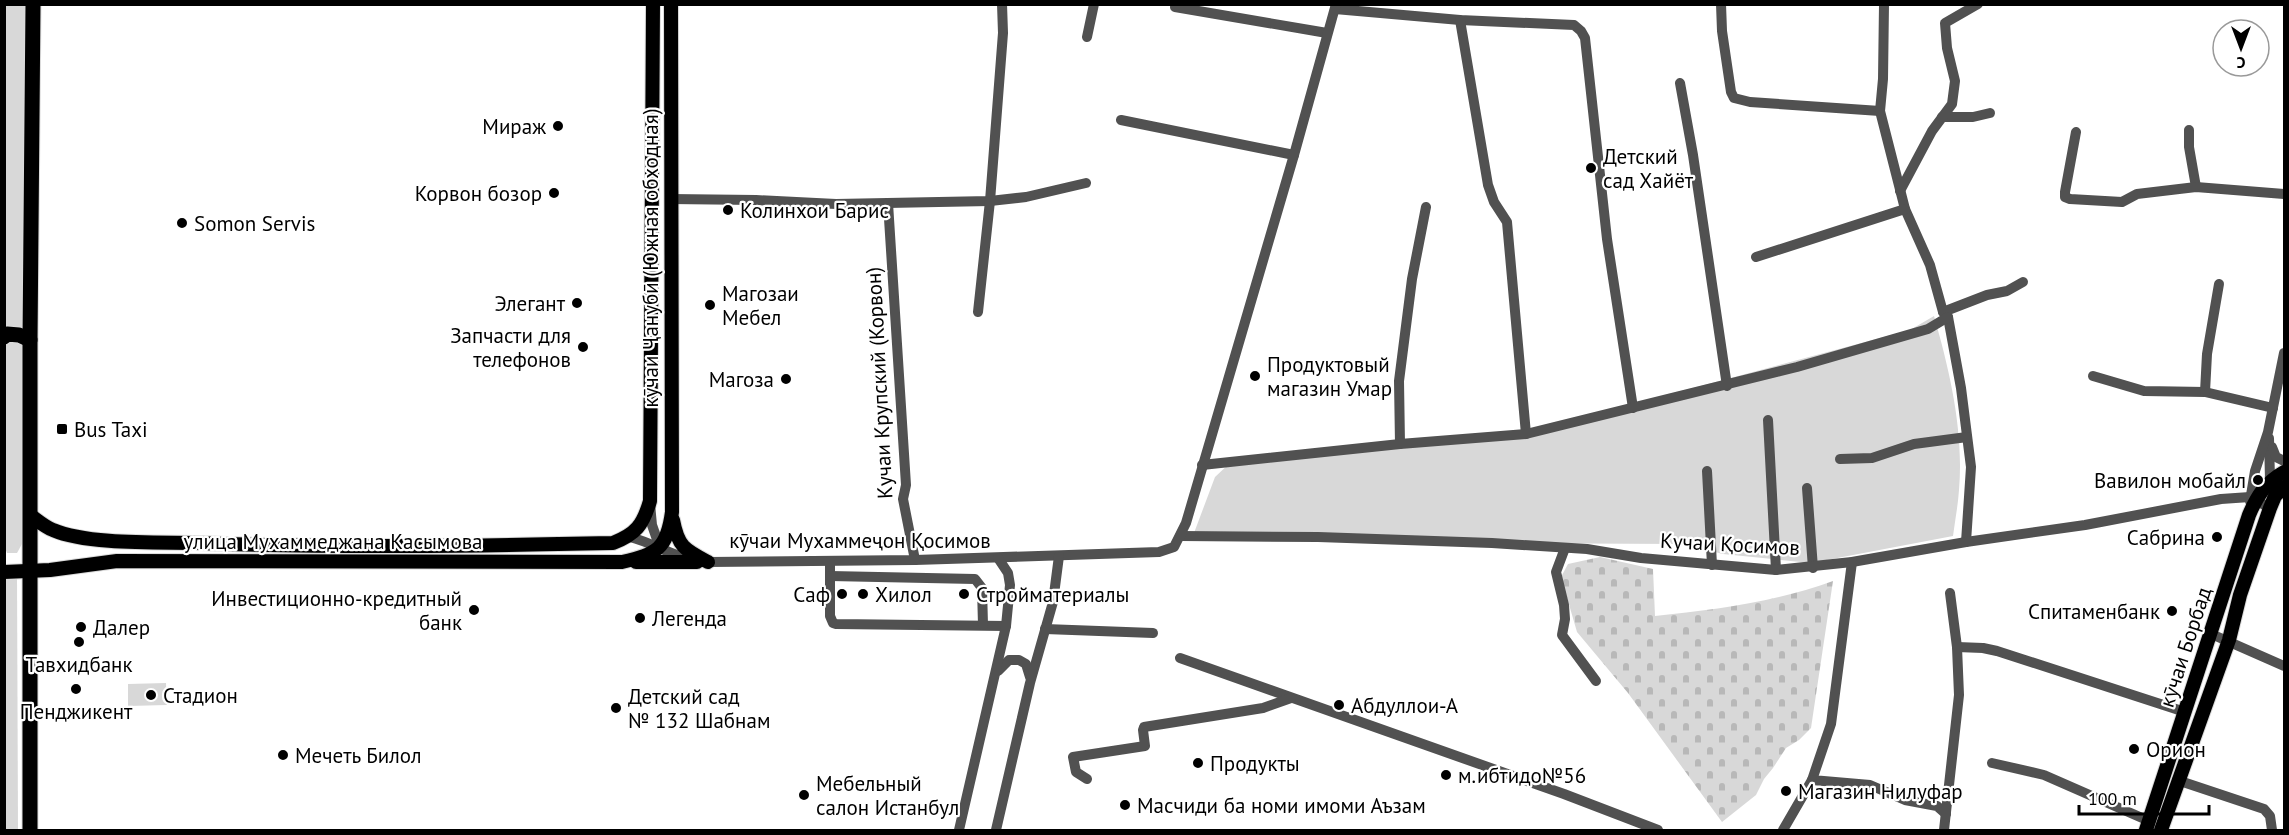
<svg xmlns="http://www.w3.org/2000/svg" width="2289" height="835" viewBox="0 0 2289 835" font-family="'PT Sans',sans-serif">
	<defs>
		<pattern id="cemetery-stones" width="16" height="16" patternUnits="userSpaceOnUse" patternTransform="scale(1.5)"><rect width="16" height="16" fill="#d8d8d8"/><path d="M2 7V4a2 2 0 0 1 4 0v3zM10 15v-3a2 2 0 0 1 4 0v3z" fill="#b8b8b8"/></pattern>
	</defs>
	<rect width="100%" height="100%" fill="#fff"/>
	<!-- grass -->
	<g fill="#d8d8d8">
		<polygon points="5,5 28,5 29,328 5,327"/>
		<path d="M1934,316C1950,372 1964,432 1959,490C1958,505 1955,521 1953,536L1811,563L1723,554L1683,544L1492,543L1194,533L1215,477L1231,462L1521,434L1910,330Z"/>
		<polygon points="14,340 22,344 24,352 22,544 17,553 7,553 5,548 4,350 6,344"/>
		<polygon points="5,577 17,577 18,830 5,830"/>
		<polygon points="166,683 167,705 128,706 128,684"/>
	</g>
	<!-- cemetery -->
	<path fill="url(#cemetery-stones)" d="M1600,557L1653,569L1655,616C1715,610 1776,602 1833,581L1811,728L1799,740L1786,748L1773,768L1764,779L1756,795L1722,822L1628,693L1577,632L1561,577L1568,564Z"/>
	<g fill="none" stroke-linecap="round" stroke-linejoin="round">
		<!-- major casing -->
		<g stroke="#dbdbdb" stroke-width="16">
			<g id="major">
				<path d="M30,515C37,520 45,527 53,530C88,545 159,542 198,543C336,548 474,546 613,543C636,534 643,525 650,501L653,4"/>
				<path d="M673,520C678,547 685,550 708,562"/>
				<polyline points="636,562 697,562"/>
				<path d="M4,572L50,570L117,561L622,562C657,554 667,549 672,512L671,4"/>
				<path d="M2146,830L2249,515C2257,496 2266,482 2284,472"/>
				<polyline points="2161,830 2229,640 2240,595 2270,508 2275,496 2284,487"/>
			</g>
		</g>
		<!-- highway casing -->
		<g stroke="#dbdbdb" stroke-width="17">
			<g id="highway">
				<polyline points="4,337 7,334 19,335 30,340"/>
				<polyline points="30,830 30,340 33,4"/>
			</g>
		</g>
		<!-- minor -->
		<g stroke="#515151" stroke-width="10">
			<polyline points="1721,4 1722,31 1731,92 1734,98 1750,102 1880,111"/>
			<polyline points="1884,4 1883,79 1880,111 1905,209 1930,265 1943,312 1948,317 1961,388 1971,467 1966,542"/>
			<polyline points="1175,7 1327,33"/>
			<polyline points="1335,9 1460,20 1574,25 1581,31 1585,38 1607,239 1633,408"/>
			<polyline points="1460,20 1488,185 1494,202 1507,222 1526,434"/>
			<polyline points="1087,37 1094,4"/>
			<polyline points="1680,83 1693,155 1727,386"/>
			<polyline points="1942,117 1973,117 1990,113"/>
			<polyline points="1121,120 1294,155"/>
			<polyline points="2189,130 2189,147 2196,187"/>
			<polyline points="2076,132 2065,192 2065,197 2070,199 2122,202 2137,194 2196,187 2284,194"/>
			<polyline points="1900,191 1932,131 1952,104 1955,81 1947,48 1945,23 1978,4"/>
			<polyline points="670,199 756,200 836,204 990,201 1026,197 1086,183"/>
			<polyline points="888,203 906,485 903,499 915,560"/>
			<polyline points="1756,257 1905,209"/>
			<polyline points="978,312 990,201 1003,33 1002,4"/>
			<polyline points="1943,312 1987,295 2007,291 2023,282"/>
			<polyline points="2093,376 2144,391 2205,392 2273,408"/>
			<polyline points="2205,392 2207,354 2219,284"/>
			<polyline points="1768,420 1776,570"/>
			<polyline points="2269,438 2270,480"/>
			<polyline points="1400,444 1399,381 1412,279 1426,207"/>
			<polyline points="2272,447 2276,457 2284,461"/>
			<polyline points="1840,459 1872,458 1914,444 1967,437"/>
			<polyline points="1202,465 1400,444 1526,434 1797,367 1928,329 1948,317"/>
			<polyline points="1707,471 1712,565"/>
			<polyline points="1807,488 1813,568"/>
			<polyline points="2250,501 2255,471 2268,432 2284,353"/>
			<polyline points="650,504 652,525 660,548"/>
			<polyline points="1181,536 1318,537 1492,543 1587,549 1641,558 1776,570 1852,562 1966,542 2085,525 2221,499 2250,497 2270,508"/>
			<path d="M630,537C657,544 680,561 708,562L915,560L1159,552L1174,547L1186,523L1294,155L1336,4"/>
			<polyline points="1565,548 1556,572 1564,605 1565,619 1562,635 1596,681"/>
			<polyline points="830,561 830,616 833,623 836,624 1006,626"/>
			<polyline points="1852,562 1831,724 1812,780 1870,785 1905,800 1937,806 1946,814"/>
			<polyline points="830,576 975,579 982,588 983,625"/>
			<polyline points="1045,629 1153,633"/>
			<polyline points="2209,633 2284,666"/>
			<polyline points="1957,647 1983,648 1997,651 2185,712"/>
			<polyline points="1180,658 1564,794 1658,830"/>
			<polyline points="998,671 1009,660 1019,660 1026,664 1030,677"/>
			<polyline points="1992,763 2044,775 2149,821"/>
			<polyline points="1087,779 1076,772 1073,757 1145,746 1143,730 1144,727 1263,708 1291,698"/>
			<polyline points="2177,780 2264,809 2270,816 2272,830"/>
			<polyline points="959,830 1006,626 1010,585 1008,573 998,558"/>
			<polyline points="996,830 1030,683 1053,602 1059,556"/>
			<polyline points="1783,830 1812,780"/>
			<polyline points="1944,830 1959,695 1957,647 1950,593"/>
		</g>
		<!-- major -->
		<use href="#major" stroke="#000" stroke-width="14"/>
		<!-- highway -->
		<use href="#highway" stroke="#000" stroke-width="15"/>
	</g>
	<!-- markers -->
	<g fill="#000" stroke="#fff" stroke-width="2">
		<circle cx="558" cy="126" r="6"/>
		<circle cx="1591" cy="168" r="6"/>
		<circle cx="554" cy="193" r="6"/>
		<circle cx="728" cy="210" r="6"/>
		<circle cx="182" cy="223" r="6"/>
		<circle cx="577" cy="303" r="6"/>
		<circle cx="710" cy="305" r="6"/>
		<circle cx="583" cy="347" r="6"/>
		<circle cx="1255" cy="376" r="6"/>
		<circle cx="786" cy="379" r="6"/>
		<rect x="56" y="423" width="12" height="12" rx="3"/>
		<circle cx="2258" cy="480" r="6"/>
		<circle cx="2217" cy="537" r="6"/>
		<circle cx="842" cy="594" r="6"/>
		<circle cx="863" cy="594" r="6"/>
		<circle cx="964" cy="594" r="6"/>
		<circle cx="474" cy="610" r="6"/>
		<circle cx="2172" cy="611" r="6"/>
		<circle cx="640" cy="618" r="6"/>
		<circle cx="81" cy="627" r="6"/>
		<circle cx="79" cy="642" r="6"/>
		<circle cx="76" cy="689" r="6"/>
		<circle cx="151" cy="695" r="6"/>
		<circle cx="1339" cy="705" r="6"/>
		<circle cx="616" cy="708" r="6"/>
		<circle cx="2134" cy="749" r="6"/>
		<circle cx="283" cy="755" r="6"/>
		<circle cx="1198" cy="763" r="6"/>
		<circle cx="1446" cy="775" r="6"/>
		<circle cx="1786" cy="791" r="6"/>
		<circle cx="804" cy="795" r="6"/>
		<circle cx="1125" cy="805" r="6"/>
	</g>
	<g text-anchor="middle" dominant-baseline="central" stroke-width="4.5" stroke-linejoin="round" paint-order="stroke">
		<!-- poi labels -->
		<g font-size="21" fill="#000" stroke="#fff" text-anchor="start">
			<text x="546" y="126" text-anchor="end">Мираж</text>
			<text x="1603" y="156">Детский<tspan x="1603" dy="24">сад Хайёт</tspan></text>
			<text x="542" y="193" text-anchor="end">Корвон бозор</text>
			<text x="740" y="210">Колинхои Барис</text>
			<text x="194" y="223">Somon Servis</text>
			<text x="722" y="293">Магозаи<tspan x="722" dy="24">Мебел</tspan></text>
			<text x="565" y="303" text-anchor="end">Элегант</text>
			<text x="571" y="335" text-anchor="end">Запчасти для<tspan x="571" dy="24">телефонов</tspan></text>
			<text x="1267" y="364">Продуктовый<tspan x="1267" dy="24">магазин Умар</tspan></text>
			<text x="774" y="379" text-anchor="end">Магоза</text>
			<text x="74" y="429">Bus Taxi</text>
			<text x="2246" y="480" text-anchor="end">Вавилон мобайл</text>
			<text x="2205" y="537" text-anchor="end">Сабрина</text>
			<text x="830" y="594" text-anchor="end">Саф</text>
			<text x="875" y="594">Хилол</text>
			<text x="976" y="594">Стройматериалы</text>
			<text x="462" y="598" text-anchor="end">Инвестиционно-кредитный<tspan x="462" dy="24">банк</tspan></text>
			<text x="2160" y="611" text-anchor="end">Спитаменбанк</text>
			<text x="652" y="618">Легенда</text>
			<text x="93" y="627">Далер</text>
			<text x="79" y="664" text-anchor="middle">Тавхидбанк</text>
			<text x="163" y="695">Стадион</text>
			<text x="628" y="696">Детский сад<tspan x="628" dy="24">№ 132 Шабнам</tspan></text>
			<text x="1351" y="705">Абдуллои-А</text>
			<text x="76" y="711" text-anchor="middle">Пенджикент</text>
			<text x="2146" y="749">Орион</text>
			<text x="295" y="755">Мечеть Билол</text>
			<text x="1210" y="763">Продукты</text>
			<text x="1458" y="775">м.ибтидо№56</text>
			<text x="816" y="783">Мебельный<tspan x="816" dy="24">салон Истанбул</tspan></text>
			<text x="1798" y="791">Магазин Нилуфар</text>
			<text x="1137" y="805">Масчиди ба номи имоми Аъзам</text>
		</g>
		<!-- street labels -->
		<g font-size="21" fill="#000" stroke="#fff">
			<text transform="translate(650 258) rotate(-90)">кӯчаи Ҷанубӣ (Южная обходная)</text>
			<text transform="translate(879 383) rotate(-93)">Кучаи Крупский (Корвон)</text>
			<text x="860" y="540">кӯчаи Мухаммеҷон Қосимов</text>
			<text x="333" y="541">улица Мухаммеджана Касымова</text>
			<text transform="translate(1730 544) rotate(3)">Кучаи Қосимов</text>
			<text transform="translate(2185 647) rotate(-72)">кӯчаи Борбад</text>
		</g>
	</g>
	<!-- border -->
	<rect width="2289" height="835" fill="none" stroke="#000000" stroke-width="12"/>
	<!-- north arrow -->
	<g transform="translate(2241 48) rotate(180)"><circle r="28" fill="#ffffff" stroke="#999999" stroke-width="1.5"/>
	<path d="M0-4.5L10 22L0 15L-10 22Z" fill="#000000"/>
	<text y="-9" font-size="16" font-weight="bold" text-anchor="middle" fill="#000000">С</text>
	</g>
	<!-- scale -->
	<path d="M2079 805v9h130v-9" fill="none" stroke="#000000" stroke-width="3"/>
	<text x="2088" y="805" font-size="18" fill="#000000" stroke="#ffffff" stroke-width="4.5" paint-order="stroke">100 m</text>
</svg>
